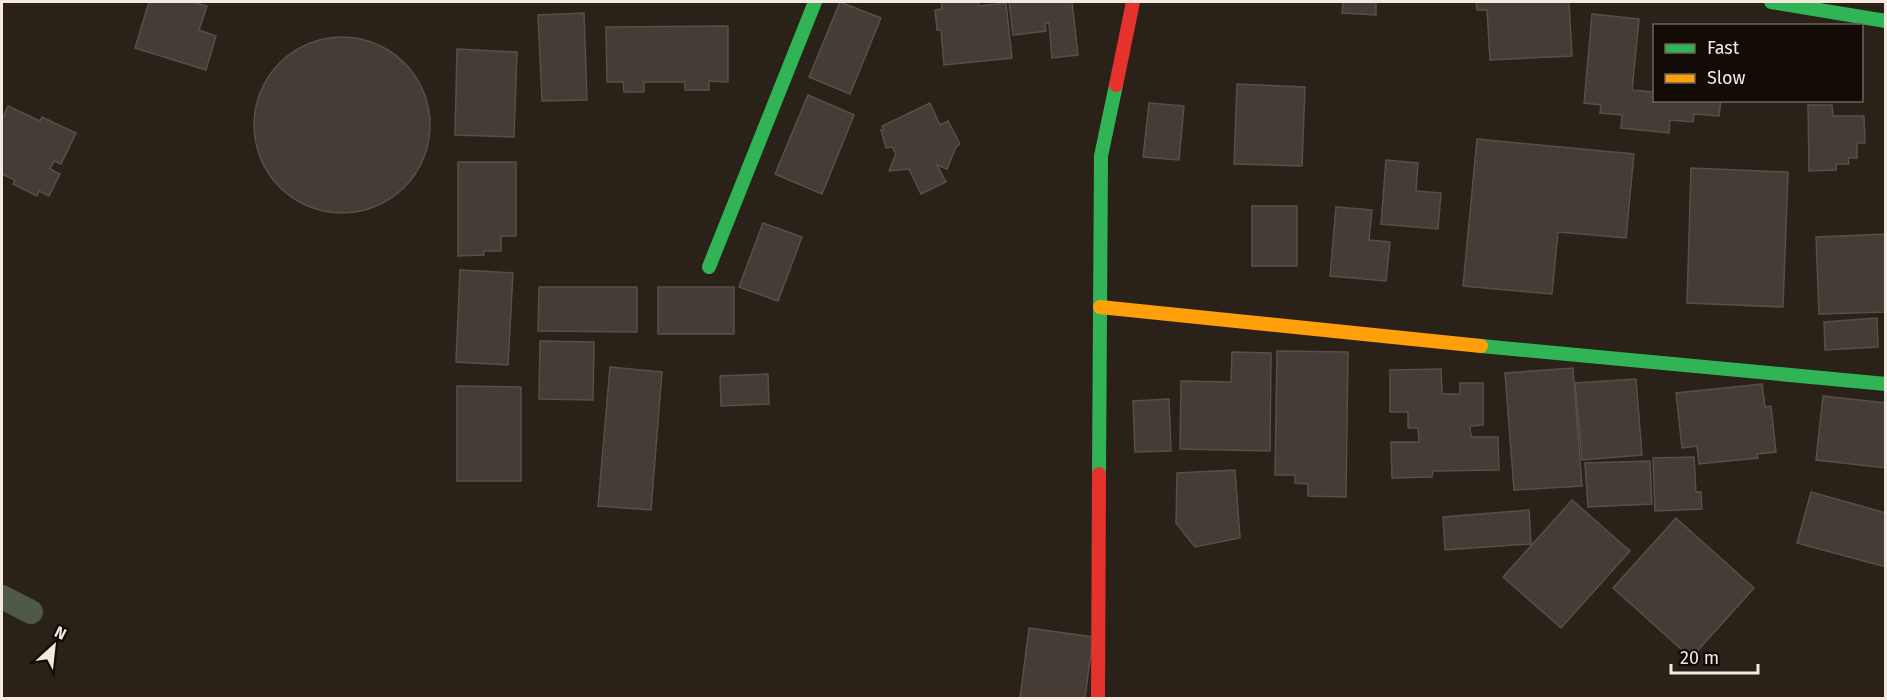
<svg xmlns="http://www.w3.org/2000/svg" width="1887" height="700" viewBox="0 0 1887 700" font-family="'Fira Sans',sans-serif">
	<rect width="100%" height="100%" fill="#2a2119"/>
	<!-- building -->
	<g fill="#443c35" stroke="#574f48" stroke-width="1.5">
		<polygon points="149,2 192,2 207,6 199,30 216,36 206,70 135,48"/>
		<polygon points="840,2 881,18 850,94 809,77"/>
		<polygon points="941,2 978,2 979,6 1006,3 1012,58 944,65 941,30 937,30 935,10 942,9"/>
		<polygon points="1009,2 1072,2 1078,55 1052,58 1049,23 1045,23 1046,31 1013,35"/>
		<polygon points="1343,2 1376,2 1376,15 1342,13"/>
		<polygon points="1476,2 1569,2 1572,56 1490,60 1487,10 1477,10"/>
		<polygon points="584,13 587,100 542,101 538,15"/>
		<polygon points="1592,14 1639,19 1632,90 1654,92 1654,100 1721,100 1719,116 1694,114 1693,122 1670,120 1669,133 1621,128 1622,115 1600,113 1601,105 1584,103"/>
		<polygon points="728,26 728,82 709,81 709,90 685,90 685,82 644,82 644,92 624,92 623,82 607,82 606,27"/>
		<circle cx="342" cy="125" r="88"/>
		<polygon points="457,49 517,52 514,137 455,135"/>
		<polygon points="1237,84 1305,87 1302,166 1234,164"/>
		<polygon points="808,95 854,115 822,194 775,174"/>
		<polygon points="930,103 940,125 948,121 960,144 956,147 947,169 937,165 946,182 921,194 909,169 889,171 896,154 892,147 886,148 881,130 884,129 882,126"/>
		<polygon points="1149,103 1184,106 1179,160 1143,157"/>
		<polygon points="1808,105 1832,105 1833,116 1864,116 1865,143 1857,143 1857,158 1848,158 1849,164 1836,164 1836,170 1809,171"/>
		<polygon points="8,106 40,121 42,117 76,133 61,164 54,161 50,169 60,174 49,196 39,191 37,196 13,184 15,180 2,174 2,120"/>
		<polygon points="1477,139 1634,154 1626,238 1558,232 1552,294 1463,286"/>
		<polygon points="1386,160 1418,163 1416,191 1441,193 1438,229 1381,224"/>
		<polygon points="458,162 516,162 516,236 501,236 501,251 484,251 484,255 458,256"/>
		<polygon points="1691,168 1788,172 1783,307 1687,303"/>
		<rect x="1252" y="206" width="45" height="60"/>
		<polygon points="1336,207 1372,210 1369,240 1390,242 1386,281 1330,276"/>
		<polygon points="763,223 802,237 778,301 739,287"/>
		<polygon points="1886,234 1886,312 1819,314 1816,237"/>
		<polygon points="460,270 513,273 508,365 456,362"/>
		<polygon points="539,287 637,287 637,332 538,331"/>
		<rect x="658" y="287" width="76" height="47"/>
		<polygon points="1877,318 1878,347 1825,350 1824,322"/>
		<polygon points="540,341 594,342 593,400 539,399"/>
		<polygon points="1277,351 1348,352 1346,497 1308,496 1308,484 1295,483 1295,475 1275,475"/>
		<polygon points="1232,352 1271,353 1270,451 1180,449 1181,381 1231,382"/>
		<polygon points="610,367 662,372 651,510 598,506"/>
		<polygon points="1573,368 1582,486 1514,490 1505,373"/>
		<polygon points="1441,369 1442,394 1460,394 1460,383 1483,383 1483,425 1470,426 1471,437 1498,437 1499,470 1433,471 1432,477 1392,478 1391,442 1419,442 1418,428 1408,428 1408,412 1390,412 1390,370"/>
		<polygon points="768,374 769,404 721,406 720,376"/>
		<polygon points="1636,379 1642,455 1582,460 1575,383"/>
		<polygon points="1762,384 1765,407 1771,406 1776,452 1757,454 1758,458 1699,464 1697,446 1682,448 1676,393"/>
		<polygon points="457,386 521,387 521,481 457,481"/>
		<polygon points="1823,396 1886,403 1886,468 1816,460"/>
		<polygon points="1169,399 1171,451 1135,452 1133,401"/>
		<polygon points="1694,457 1696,492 1701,492 1702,509 1655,511 1653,458"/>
		<polygon points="1650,461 1652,504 1588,507 1585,463"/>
		<polygon points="1235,470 1240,538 1195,547 1176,523 1177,473"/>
		<polygon points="1811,492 1886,513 1886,567 1797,543"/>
		<polygon points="1572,500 1630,551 1561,628 1503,577"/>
		<polygon points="1529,510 1531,544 1445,550 1443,517"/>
		<polygon points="1676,518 1754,588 1691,658 1613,588"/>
		<polygon points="1029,628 1093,637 1085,698 1020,698"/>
	</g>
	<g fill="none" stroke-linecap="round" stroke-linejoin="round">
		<!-- street -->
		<polyline stroke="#4f5849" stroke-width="24" points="2,597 31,612"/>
		<!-- fast -->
		<g stroke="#30b455" stroke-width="14">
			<polyline points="1771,2 1886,21"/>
			<polyline points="709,267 815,2"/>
			<polyline points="1481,346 1886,384"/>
			<polyline points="1099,474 1101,156 1116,85"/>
		</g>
		<!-- slow -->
		<polyline stroke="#ff9f0a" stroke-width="14" points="1100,307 1481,346"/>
		<!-- jam -->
		<g stroke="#e5322d" stroke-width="14">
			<polyline points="1116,85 1133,2"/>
			<polyline points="1098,698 1099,474"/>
		</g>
	</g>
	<!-- border -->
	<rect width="1887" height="700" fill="none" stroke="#f5e9df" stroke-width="6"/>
	<!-- legend -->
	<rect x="1653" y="24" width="210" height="78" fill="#130b06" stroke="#6d645d" stroke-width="1.5"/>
	<rect x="1665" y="44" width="30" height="9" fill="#30b455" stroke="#6d645d" stroke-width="1.5"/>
	<text x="1707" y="54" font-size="18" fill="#f5e9df">Fast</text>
	<rect x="1665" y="74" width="30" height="9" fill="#ff9f0a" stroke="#6d645d" stroke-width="1.5"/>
	<text x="1707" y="84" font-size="18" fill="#f5e9df">Slow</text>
	<!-- north arrow -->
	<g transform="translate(54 646) rotate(27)" stroke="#130b06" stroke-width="4.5" paint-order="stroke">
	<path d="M0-4.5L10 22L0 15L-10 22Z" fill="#f5e9df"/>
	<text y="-9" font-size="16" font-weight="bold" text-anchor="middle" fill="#f5e9df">N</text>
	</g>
	<!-- scale -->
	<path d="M1671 664v9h87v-9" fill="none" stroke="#f5e9df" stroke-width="3"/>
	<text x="1680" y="664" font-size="18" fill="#f5e9df" stroke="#130b06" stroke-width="4.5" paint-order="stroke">20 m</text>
</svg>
